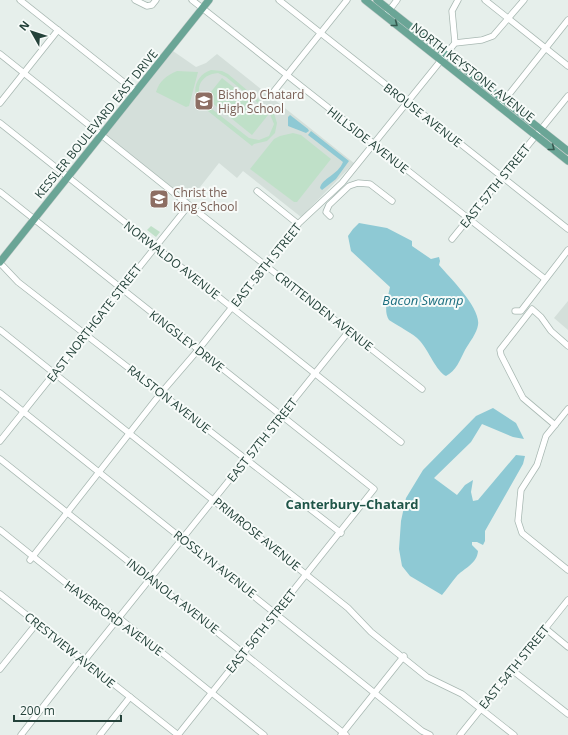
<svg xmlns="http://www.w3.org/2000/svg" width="568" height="735" viewBox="0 0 568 735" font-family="'Open Sans',sans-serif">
	<rect width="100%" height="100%" fill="#e6efeb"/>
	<!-- built -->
	<g fill="#d4dfda">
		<polygon points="173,51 196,67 206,63 217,54 354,163 301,217 243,171 237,178 219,163 189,201 106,135"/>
		<polygon points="568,301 568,330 554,318"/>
	</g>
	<!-- green -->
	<g fill="#bfe0c8" fill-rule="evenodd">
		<path d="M211,70L222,71L228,74L274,113L277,123L275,133L267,141L254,144L252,146L194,100L196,97C193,85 199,74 211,70ZM212,74L218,73L226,77L269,112L274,124L269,136L259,140L249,138L203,102C195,91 199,78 212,74Z"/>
		<path d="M177,71L198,72L189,106L186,107L156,92C160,80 166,76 177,71Z"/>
		<polygon points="222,78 268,115 252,135 206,98"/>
		<polygon points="293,133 301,135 331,159 297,202 294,202 250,169 274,139 280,136"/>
		<polygon points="151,226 160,232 156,237 147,230"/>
	</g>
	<!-- water -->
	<g fill="#8ec9d4">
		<polygon points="290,115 308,129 309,131 306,133 288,126 288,117"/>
		<path d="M311,131L349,161L336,179L322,190L320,188C322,178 338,175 343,162L308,135Z"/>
		<path d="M359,223L387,228L412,241V246L431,259L439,257L440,261L439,265C450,278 481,308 478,325C477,333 469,343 465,350C460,360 456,371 446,376C436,371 429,351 420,341C413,333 399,327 389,320C383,311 388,297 390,287L351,251L348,236L353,229Z"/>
		<path d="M493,408L516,423L524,439L513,437L482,424L471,442L434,478L457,495L465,485L473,480L471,492L473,501L478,500L516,455L525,456L523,464L485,531V541L483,545L477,542H472V545L478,551C477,564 464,568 456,577C451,583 447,589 442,595L410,576L402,566L399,549L401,521L406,498L423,470L476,416Z"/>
	</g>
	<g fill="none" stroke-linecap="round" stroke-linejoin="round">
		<!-- minor casing -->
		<g stroke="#a8b8b2" stroke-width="7">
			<g id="minor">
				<polyline points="20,0 136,92"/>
				<polyline points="135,0 147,6 152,5 156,0"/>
				<polyline points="192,0 545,279"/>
				<polyline points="279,0 568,229"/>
				<polyline points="485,0 568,66"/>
				<polyline points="385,16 397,0"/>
				<polyline points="455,43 452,11 458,0"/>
				<polyline points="0,54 189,205 422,389"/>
				<polyline points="271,95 347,0"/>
				<polyline points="0,103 58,30"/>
				<polyline points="499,107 568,20"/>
				<polyline points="0,123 401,442"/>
				<polyline points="257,191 298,224"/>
				<polyline points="0,192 374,489 178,735"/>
				<polyline points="330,216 326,212 329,205 349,186 358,183 370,184 392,201"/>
				<polyline points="452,239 568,96"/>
				<polyline points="0,263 18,282 341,533"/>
				<polyline points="515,311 521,311 568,250"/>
				<polyline points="0,330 348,608 371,632 427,677 462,694 514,735"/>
				<polyline points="0,393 422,731 430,735"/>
				<polyline points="568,409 546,436 537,465 521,490 518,521 522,533 568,570"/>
				<polyline points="555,425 523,398 501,355 500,350 532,309 541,317 551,331 568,346"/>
				<polyline points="0,441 189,205"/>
				<polyline points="0,459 346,735"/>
				<polyline points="0,530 86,599 119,618 264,735"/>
				<polyline points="30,560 161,393 198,350 298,224 342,183 455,43 482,40 493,36 524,0"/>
				<polyline points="0,594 178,735"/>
				<polyline points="545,628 568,647"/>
				<polyline points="84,661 349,331"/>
				<polyline points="0,669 37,623"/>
				<polyline points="512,670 568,714"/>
				<polyline points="21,735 81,658"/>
				<polyline points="100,735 130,697"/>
				<polyline points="341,735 404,656"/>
				<polyline points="460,735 568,600"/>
			</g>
		</g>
		<!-- major casing -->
		<g stroke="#c2cac8" stroke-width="8">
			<g id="major">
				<polyline points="365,0 568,161"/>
				<polyline points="377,0 568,151"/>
				<polyline points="0,262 209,0"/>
			</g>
		</g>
		<!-- minor -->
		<use href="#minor" stroke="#fff" stroke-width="5.5"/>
		<!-- major -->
		<use href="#major" stroke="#6aa596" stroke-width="7"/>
	</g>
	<!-- one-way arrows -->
	<defs><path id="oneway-chevron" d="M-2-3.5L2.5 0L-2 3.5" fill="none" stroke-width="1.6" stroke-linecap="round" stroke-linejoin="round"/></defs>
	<g stroke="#365b51">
		<use href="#oneway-chevron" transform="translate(395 24) rotate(38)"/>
		<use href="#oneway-chevron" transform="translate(552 148) rotate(38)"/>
	</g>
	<!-- icons -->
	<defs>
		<g id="school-square" transform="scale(1)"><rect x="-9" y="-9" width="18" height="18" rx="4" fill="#8d6e63" stroke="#f7fbf9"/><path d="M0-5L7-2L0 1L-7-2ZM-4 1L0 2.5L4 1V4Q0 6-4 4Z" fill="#fff"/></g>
	</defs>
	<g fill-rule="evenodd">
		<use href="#school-square" x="204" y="101"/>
		<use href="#school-square" x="159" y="199"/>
	</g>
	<g text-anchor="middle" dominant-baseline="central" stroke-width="4" stroke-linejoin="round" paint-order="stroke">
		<!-- street labels -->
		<g font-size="12" fill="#24423a" stroke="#f7fbf9">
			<text transform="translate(473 72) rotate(38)">NORTH KEYSTONE AVENUE</text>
			<text transform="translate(423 115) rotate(38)">BROUSE AVENUE</text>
			<text transform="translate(96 124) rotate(-51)">KESSLER BOULEVARD EAST DRIVE</text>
			<text transform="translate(368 140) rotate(38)">HILLSIDE AVENUE</text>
			<text transform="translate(495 186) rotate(-51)">EAST 57TH STREET</text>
			<text transform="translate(172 260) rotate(38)">NORWALDO AVENUE</text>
			<text transform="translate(266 265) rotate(-51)">EAST 58TH STREET</text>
			<text transform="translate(324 311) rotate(38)">CRITTENDEN AVENUE</text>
			<text transform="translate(94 323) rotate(-52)">EAST NORTHGATE STREET</text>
			<text transform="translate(187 341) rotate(38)">KINGSLEY DRIVE</text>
			<text transform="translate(169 399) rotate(38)">RALSTON AVENUE</text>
			<text transform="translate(262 440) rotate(-51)">EAST 57TH STREET</text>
			<text transform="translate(257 534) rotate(39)">PRIMROSE AVENUE</text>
			<text transform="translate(215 564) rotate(38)">ROSSLYN AVENUE</text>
			<text transform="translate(173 596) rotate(38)">INDIANOLA AVENUE</text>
			<text transform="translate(114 618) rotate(36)">HAVERFORD AVENUE</text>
			<text transform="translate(261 631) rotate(-51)">EAST 56TH STREET</text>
			<text transform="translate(70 650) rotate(39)">CRESTVIEW AVENUE</text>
			<text transform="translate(514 667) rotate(-51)">EAST 54TH STREET</text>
		</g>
		<!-- education labels -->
		<g font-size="12" fill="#785e54" stroke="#f7fbf9" text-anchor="start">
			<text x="218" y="94">Bishop Chatard<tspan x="218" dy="14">High School</tspan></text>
			<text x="173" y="192">Christ the<tspan x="173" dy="14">King School</tspan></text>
		</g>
		<!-- water labels -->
		<g font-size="13" font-style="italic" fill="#1c6f80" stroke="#f7fbf9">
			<text x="423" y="300">Bacon Swamp</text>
		</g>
		<!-- neighbourhood labels -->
		<g font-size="13" font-weight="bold" fill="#1f5548" stroke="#f7fbf9">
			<text x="352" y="504">Canterbury–Chatard</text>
		</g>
	</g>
	<!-- north arrow -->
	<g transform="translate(32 32) rotate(309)" stroke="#f7fbf9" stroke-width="3" paint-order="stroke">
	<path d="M0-3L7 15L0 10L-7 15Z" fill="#24423a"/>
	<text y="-6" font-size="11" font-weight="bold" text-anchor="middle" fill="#24423a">N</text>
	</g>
	<!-- scale -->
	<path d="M14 715v6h107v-6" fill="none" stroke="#24423a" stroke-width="2"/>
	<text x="20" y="715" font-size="12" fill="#24423a" stroke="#f7fbf9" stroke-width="3" paint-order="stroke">200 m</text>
</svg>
